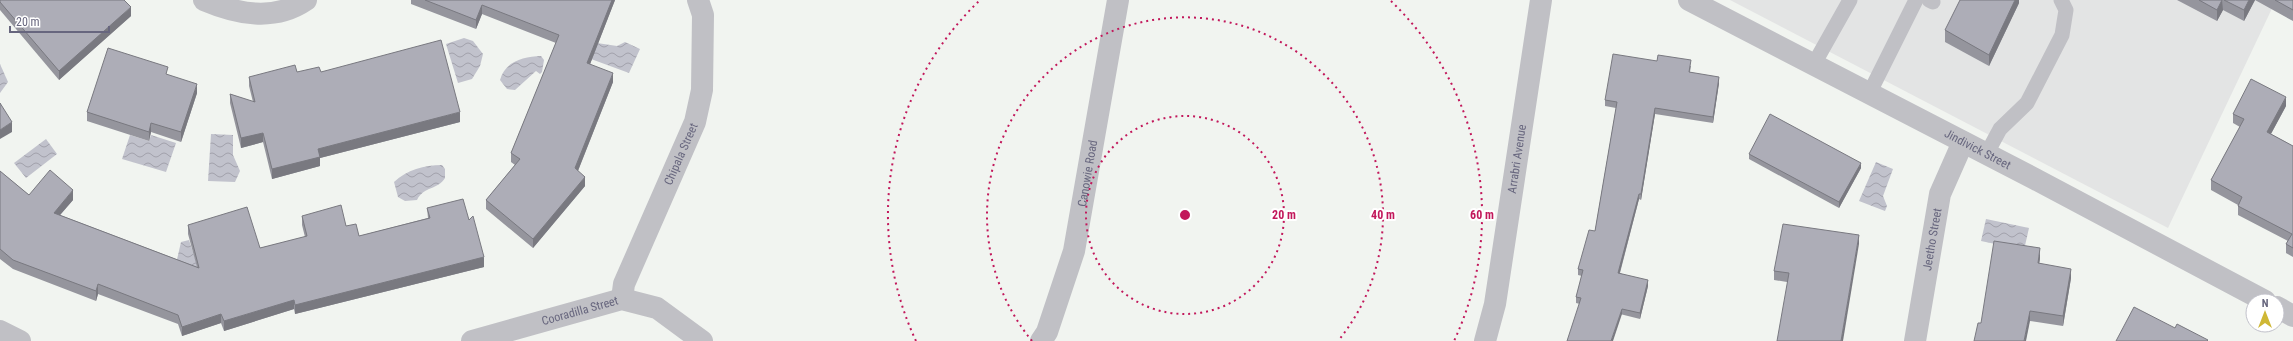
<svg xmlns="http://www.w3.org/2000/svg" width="2293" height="341" viewBox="0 0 2293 341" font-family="'Roboto Condensed',sans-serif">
	<defs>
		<pattern id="water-waves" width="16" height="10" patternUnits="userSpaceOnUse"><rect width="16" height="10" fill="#c1c2cc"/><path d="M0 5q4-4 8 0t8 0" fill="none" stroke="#a1a1ab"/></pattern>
	</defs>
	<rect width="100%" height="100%" fill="#f1f4f0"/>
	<!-- built -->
	<polygon fill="#e3e4e4" points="1730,0 2276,0 2168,228"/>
	<!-- water -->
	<g fill="url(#water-waves)">
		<polygon points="464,38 473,41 483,54 480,66 472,79 458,83 446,44"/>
		<polygon points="625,42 640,49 629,73 591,59 597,43 617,46"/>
		<path d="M541,56L544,60L542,72L540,74L536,71L515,90L507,89L500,80C505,61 523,57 541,56Z"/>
		<polygon points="0,64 8,82 0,93"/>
		<polygon points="211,134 233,135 233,155 240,171 235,182 208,181"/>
		<polygon points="130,135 149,141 151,135 176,143 166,172 122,159"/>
		<polygon points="46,139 57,154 26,178 14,163"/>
		<polygon points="1876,162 1893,169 1883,196 1887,206 1885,211 1859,201"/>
		<path d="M442,165L445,169V178C438,190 424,186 417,200L405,201L398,197L394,182C407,170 424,165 442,165Z"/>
		<polygon points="1986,219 2029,228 2024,250 1981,241"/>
		<polygon points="189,240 202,279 170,290 181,242"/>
	</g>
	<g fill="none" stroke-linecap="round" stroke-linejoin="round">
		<!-- service -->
		<g stroke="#c0c0c5" stroke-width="15">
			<polyline points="1929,0 1933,2"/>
			<polyline points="1814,64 1850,0"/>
			<polyline points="1869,94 1916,0"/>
			<polyline points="1986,155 2000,129 2027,103 2062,35 2066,10 2061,0"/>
		</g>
		<!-- minor -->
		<g stroke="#c0c0c5" stroke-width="22">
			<path d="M204,0C237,14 274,22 306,0"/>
			<path id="s1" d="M1689,0L2035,179L2265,301"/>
			<path id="s2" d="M622,299L624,284L695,122L702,90L703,15L698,0"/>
			<polyline points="2277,307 2293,316"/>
			<polyline points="0,331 20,341"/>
			<path id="s3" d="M472,341L622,299L657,308L702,341"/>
			<path id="s4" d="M1041,341L1047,332L1074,251L1118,0"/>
			<path id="s5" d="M1915,341L1940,194L1963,142"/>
		</g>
		<!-- tertiary -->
		<path stroke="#c0c0c5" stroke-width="22" id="s6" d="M1485,341L1495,304L1541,0"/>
	</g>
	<!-- wall -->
	<g fill="#95959d">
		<polygon points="0,0 131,16 59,80 0,10"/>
		<polygon points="411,0 615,0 590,64 613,82 578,171 585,186 533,248 486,209 486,200 515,165 511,162 511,153 556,43 482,14 476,29 411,4"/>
		<polygon points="2019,0 2019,3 1989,66 1945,42 1945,30"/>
		<polygon points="2177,0 2293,0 2293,21 2255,0 2244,21 2223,10 2217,21"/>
		<polygon points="1657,61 1691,66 1690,72 1719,83 1713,123 1655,114 1641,200 1639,199 1620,273 1648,286 1640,319 1576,303 1576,297 1582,276 1578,275 1578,269 1595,231 1616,108 1605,106 1605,100"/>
		<polygon points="297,72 321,72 460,122 320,158 320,166 272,179 263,142 241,148 230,103 230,94 253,102 249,86 249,77"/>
		<polygon points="168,75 197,93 181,142 151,132 149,141 87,121 87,112"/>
		<polygon points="2286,106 2271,134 2293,146 2293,257 2286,253 2286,244 2288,241 2238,215 2238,205 2211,190 2211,180 2240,127 2233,123 2233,114"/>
		<polygon points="1749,154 1861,168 1839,208 1749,159"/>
		<polygon points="0,171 29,195 73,200 60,215 197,267 188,234 188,225 260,248 305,237 302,225 302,216 346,226 359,236 428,218 427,208 469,220 484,267 295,314 294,309 224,331 221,323 182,336 178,324 98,294 96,301 13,269 0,259"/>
		<polygon points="1859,244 1787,282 1774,280 1774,271"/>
		<polygon points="2040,258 2039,263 2071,278 2063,326 2030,321 1981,323"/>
	</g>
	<!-- shaded-wall -->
	<g fill="#797980">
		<polygon points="612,0 615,0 587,72 587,63"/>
		<polygon points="2015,0 2019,0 2019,3 1989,66 1989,55"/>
		<polygon points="2222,0 2223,10 2217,21 2217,10"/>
		<polygon points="2249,0 2255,0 2244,21 2244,10"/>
		<polygon points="482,5 482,14 476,29 476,20"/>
		<polygon points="131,7 131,16 59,80 59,71"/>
		<polygon points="613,73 613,82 575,178 575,168"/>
		<polygon points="1719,77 1719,83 1713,123 1713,117"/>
		<polygon points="197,84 197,93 181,142 181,132"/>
		<polygon points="2286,97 2286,106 2267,141 2267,132"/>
		<polygon points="1655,108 1655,114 1641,200 1641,194"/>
		<polygon points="460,112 460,122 320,158 320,166 272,179 272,169 318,149"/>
		<polygon points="12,122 12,132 0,139 0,130"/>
		<polygon points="151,123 151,132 149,141 149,132"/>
		<polygon points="263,133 263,142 241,148 241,138"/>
		<polygon points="1861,163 1861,168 1839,208 1839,202"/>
		<polygon points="585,177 585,186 533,248 533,239"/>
		<polygon points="73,190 73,200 54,222 54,213"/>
		<polygon points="1639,194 1639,199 1618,279 1618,273"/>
		<polygon points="1859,235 1859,244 1843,341 1841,341"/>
		<polygon points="2040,248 2040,258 2038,273 2038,263"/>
		<polygon points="484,257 484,267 295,314 295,305"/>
		<polygon points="2071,269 2071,278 2063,326 2063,316"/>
		<polygon points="1648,280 1648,286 1640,319 1640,313"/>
		<polygon points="98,284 98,294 96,301 96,291"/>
		<polygon points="294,300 294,309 224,331 224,321"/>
		<polygon points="1622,309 1622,314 1613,341 1611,341"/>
		<polygon points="2030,311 2030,321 2026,341 2024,341"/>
		<polygon points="221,314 221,323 182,336 182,327"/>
	</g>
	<!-- building -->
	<g fill="#adadb7" stroke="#797980">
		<polygon points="0,0 124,0 131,7 59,71 0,2"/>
		<polygon points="425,0 612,0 587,63 613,73 575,168 585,177 533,239 486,200 520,159 511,153 559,35 482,5 476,20"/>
		<polygon points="1960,0 2015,0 1989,55 1945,30"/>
		<polygon points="2199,0 2222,0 2217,10"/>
		<polygon points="2224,0 2249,0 2244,10"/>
		<polygon points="2275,0 2293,0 2293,10"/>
		<polygon points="441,40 460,112 318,149 320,157 272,169 263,133 241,138 230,94 255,102 249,77 295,65 297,72 319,67 321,72"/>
		<polygon points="108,48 168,67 166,74 197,84 181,132 151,123 149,132 87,112"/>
		<polygon points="1613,54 1657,61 1658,55 1691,60 1689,72 1719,77 1713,117 1655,108 1641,194 1639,194 1618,273 1648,280 1640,313 1622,309 1611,341 1567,341 1581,298 1576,297 1583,270 1578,269 1589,230 1595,231 1617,102 1605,100"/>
		<polygon points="2251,79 2286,97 2267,132 2293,146 2293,248 2286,244 2292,234 2238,206 2242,197 2211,180 2244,119 2233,114"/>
		<polygon points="0,103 12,122 0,130"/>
		<polygon points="1770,114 1861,163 1839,202 1749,154"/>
		<polygon points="50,170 73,190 54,213 199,268 188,225 247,207 260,248 307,236 302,216 341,205 346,226 356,224 359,236 430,218 427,208 463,199 469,220 473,216 484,257 295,305 294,300 224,321 221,314 182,327 178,315 98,284 96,291 13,260 0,249 0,171 29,195"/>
		<polygon points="1783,224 1859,235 1841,341 1777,341 1789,273 1774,271"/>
		<polygon points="1994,241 2040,248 2038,263 2071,269 2063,316 2030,311 2024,341 1974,341 1978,323 1981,323"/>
		<polygon points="2134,307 2175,328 2177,324 2208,340 2207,341 2116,341"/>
	</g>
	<!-- distance rings -->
	<g fill="none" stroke="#c2185b" stroke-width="2" stroke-dasharray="2 4">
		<circle cx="1185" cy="215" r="99"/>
		<path d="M1032 341A198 198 0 1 1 1338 341"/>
		<path d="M916 341A297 297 0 0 1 979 1M1391 1A297 297 0 0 1 1454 341"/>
	</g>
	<g text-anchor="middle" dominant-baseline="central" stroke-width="4" stroke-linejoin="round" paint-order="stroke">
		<!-- street labels -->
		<g font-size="12" fill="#67667e" stroke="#fff">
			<text stroke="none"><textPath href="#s1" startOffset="325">Jindivick Street</textPath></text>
			<text stroke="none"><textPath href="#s2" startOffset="157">Chipala Street</textPath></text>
			<text stroke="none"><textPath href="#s6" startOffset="185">Arrabri Avenue</textPath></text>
			<text stroke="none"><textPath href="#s4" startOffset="175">Canowie Road</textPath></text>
			<text stroke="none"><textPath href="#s5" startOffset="103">Jeetho Street</textPath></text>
			<text stroke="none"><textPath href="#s3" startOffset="112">Cooradilla Street</textPath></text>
		</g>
	</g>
	<circle cx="1185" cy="215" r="6" fill="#c2185b" stroke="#fff" stroke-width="2"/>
	<g font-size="12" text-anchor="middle" font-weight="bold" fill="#c2185b" stroke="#fff" stroke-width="4" stroke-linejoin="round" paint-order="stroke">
		<text x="1284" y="219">20 m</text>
		<text x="1383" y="219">40 m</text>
		<text x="1482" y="219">60 m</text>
	</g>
	<!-- north arrow -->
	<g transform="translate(2265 313)"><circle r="19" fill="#ffffff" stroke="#c2c2cb"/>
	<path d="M0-3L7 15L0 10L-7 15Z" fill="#cfb735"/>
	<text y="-6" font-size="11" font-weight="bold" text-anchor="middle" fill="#67667e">N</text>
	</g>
	<!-- scale -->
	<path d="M10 26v6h99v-6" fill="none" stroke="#67667e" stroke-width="2"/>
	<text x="16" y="26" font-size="12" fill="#67667e" stroke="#ffffff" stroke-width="3" paint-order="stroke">20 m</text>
</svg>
